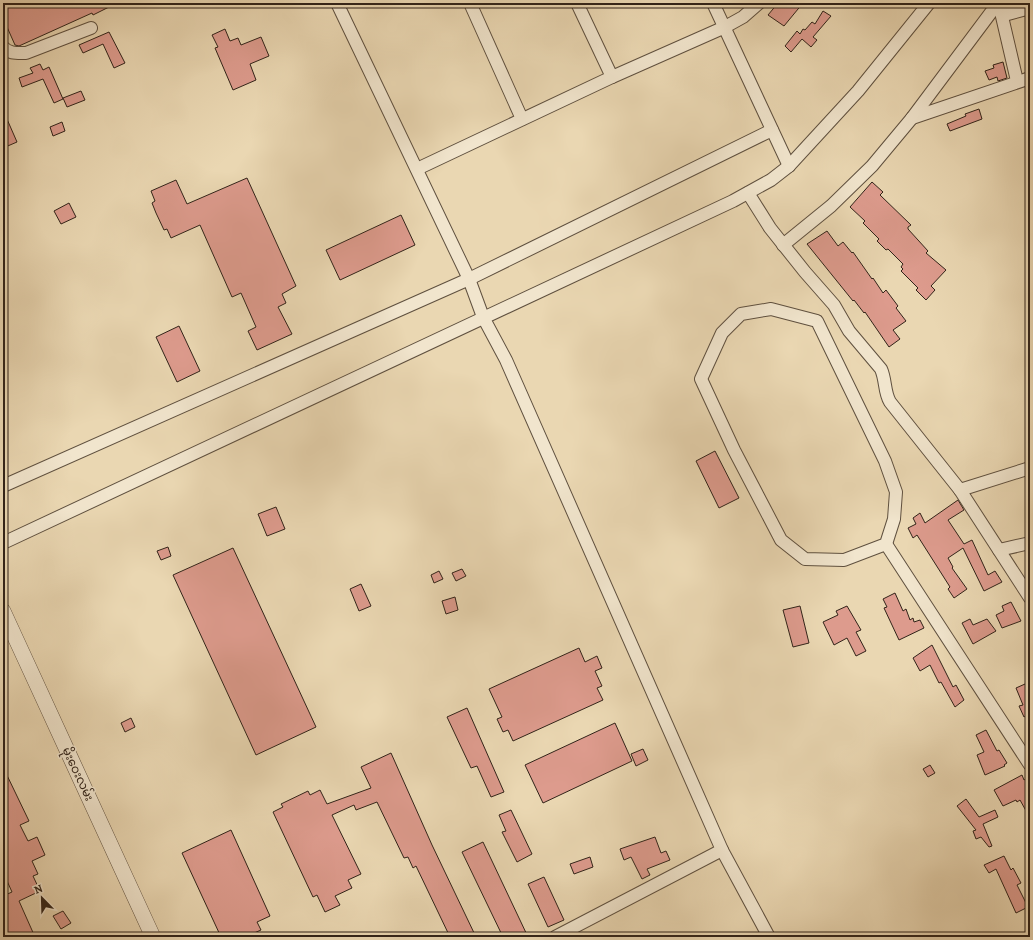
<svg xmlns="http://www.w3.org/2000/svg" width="1033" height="940" viewBox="0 0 1033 940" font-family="Alegreya,'Noto Sans Myanmar',serif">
	<rect width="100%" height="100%" fill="#ead7b2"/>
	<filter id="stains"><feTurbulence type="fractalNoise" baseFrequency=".005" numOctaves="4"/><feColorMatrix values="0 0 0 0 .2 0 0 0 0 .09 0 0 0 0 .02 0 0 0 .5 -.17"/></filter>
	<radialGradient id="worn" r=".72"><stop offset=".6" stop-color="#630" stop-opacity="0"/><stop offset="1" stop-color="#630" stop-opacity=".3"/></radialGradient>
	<!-- building -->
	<g fill="#dd9b8d" stroke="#312319">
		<polygon points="3,3 117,3 93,15 92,13 19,46 15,45 3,18"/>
		<polygon points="778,3 803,3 784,26 768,15"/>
		<polygon points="823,11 831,16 813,37 817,40 811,47 802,39 791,52 785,46 797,31 800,34 803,29 805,30 812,22 815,24"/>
		<polygon points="225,29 230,41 238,38 241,45 261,37 269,56 250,64 256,80 233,90 215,48 218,47 212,35"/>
		<polygon points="109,32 125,63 114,68 103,44 83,53 79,45"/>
		<polygon points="1003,62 1007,78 998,81 997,77 989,80 985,71 994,68 993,65"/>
		<polygon points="40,64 43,70 49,67 63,99 54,103 43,79 22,87 19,78 33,73 30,68"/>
		<polygon points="81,91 85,100 67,107 63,98"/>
		<polygon points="979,109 982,119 950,131 947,124 966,116 965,114"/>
		<polygon points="3,110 17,142 3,148"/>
		<polygon points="62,122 65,131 53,136 50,127"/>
		<polygon points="247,178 296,286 282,294 286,303 278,307 292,334 257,350 248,331 256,327 241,293 232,297 200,225 171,238 167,229 164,230 156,213 152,203 155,201 151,191 176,180 187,204"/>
		<polygon points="872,182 883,192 880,195 911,225 908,227 908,229 928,251 926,253 946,270 931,286 935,290 926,300 916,290 918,288 901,271 903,269 901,267 903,264 888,249 886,250 877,241 879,239 863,223 865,221 850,207"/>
		<polygon points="69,203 76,217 61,224 54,211"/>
		<polygon points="401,215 415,245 340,280 326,250"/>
		<polygon points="827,231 838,246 843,242 852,253 853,252 872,279 873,278 883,293 886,290 898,306 896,308 906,321 893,330 900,339 889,347 865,312 864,313 854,300 853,301 807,244"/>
		<polygon points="179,326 200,371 177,382 156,337"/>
		<polygon points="715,451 739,498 719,508 696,461"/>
		<polygon points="958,500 964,510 948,520 964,544 972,540 988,575 995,571 1002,582 984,591 963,548 948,558 953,567 952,568 967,589 954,598 948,589 950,587 917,535 913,538 908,528 916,524 913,518 920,513 925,523"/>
		<polygon points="276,507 285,529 267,536 258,514"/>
		<polygon points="168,547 171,556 161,560 157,551"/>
		<polygon points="233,548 316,727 256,755 173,575"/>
		<polygon points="462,569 466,576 456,581 452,573"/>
		<polygon points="439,571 443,579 434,583 431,575"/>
		<polygon points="361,584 371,606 359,611 350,589"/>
		<polygon points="895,593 903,611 906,609 910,620 913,618 914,622 920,620 924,628 899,640 884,608 887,607 883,599"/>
		<polygon points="455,597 458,610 446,614 442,601"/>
		<polygon points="1011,602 1021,621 1002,628 996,615 1004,611 1002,606"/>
		<polygon points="800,606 809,643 793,647 783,610"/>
		<polygon points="847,606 861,630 856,632 866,651 856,656 847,638 834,645 823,622 838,615 836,611"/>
		<polygon points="970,619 973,625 987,619 996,631 973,644 962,623"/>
		<polygon points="932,645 953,687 956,685 964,700 955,707 941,682 939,683 930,665 920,671 913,658"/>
		<polygon points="579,648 585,662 597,656 602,668 595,671 602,686 597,688 603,700 513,741 508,730 503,732 497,719 502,717 489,689"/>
		<polygon points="1025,684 1030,695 1030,721 1027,715 1024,717 1019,706 1023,705 1016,688"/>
		<polygon points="467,708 504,792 491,797 477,766 471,768 447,717"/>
		<polygon points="131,718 135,727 125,732 121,723"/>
		<polygon points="615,723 632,761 543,803 525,765"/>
		<polygon points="986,730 997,751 999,750 1007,763 1004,765 1005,766 985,775 977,755 984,752 976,735"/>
		<polygon points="643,749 648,760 636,766 631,754"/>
		<polygon points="391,753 432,845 476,937 450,937 416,866 413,868 408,857 404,858 377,802 356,810 354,805 332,815 361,874 348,880 352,888 335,896 340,905 325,912 317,895 313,897 273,812 283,807 281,804 308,791 310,795 320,790 327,804 371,788 361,767"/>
		<polygon points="930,765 935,773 928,777 923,769"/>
		<polygon points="3,767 29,821 20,825 28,841 37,837 45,855 32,861 38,874 33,876 40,891 19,901 35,937 3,937 3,896 12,892 3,872"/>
		<polygon points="1022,775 1024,780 1027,778 1030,783 1030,818 1020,800 1017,802 1016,800 1003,806 994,790"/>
		<polygon points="966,799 979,817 995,810 998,817 983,824 992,846 989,847 981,837 976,839 973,831 976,830 957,806"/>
		<polygon points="511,810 532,854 517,862 502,832 506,831 499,815"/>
		<polygon points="231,830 270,916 257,922 261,930 245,937 221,937 182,853"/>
		<polygon points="655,837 661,853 666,851 670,860 647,869 650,875 642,879 631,857 624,860 620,849"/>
		<polygon points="483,842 528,937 503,937 462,852"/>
		<polygon points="1004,856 1011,870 1013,868 1021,883 1017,885 1028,907 1016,913 996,869 989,873 984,865"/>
		<polygon points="590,857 593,867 574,874 570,864"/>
		<polygon points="544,877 564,920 548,927 528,884"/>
		<polygon points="63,911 71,923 61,929 53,916"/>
	</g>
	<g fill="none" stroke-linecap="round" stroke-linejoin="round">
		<!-- minor casing -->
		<g stroke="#5f503f" stroke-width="14">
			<g id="minor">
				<polyline points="337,3 469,279 483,317 506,360 722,850 769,937"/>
				<polyline points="470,3 522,119"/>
				<polyline points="713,3 789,166"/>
				<polyline points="1000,6 1002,11 1008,14 1030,8"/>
				<polyline points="1000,8 1017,81"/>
				<path d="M3,47C9,54 17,53 26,53L91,28"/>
				<polyline points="612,77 725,27 743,17 759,3"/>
				<polyline points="912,118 1030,78"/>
				<polyline points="417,169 612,77 577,3"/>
				<path d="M748,193L770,228L805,272L834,305L849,331L881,369C886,380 884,392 890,402L960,490L1030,468"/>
				<polyline points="783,245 831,206 872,166 912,118 998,3"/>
				<polygon points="771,309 817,321 885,461 896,492 894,519 886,544 844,560 805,559 781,540 734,450 701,379 722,333 741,314"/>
				<polyline points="3,486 469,279 772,130"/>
				<polyline points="960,490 1030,598"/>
				<polyline points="3,543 733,201 771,180 789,166 858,91 929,3"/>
				<polyline points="886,544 1030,765"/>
				<polyline points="999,550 1030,543"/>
				<polyline points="555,937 722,850"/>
			</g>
		</g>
		<!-- tertiary casing -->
		<g stroke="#5f503f" stroke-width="16">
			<polyline id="tertiary" points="3,611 153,937"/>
		</g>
		<!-- minor -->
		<use href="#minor" stroke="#f1e5cd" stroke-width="12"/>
		<!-- tertiary -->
		<use href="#tertiary" stroke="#f1e5cd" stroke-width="15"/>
	</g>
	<g text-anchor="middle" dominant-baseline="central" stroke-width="3" stroke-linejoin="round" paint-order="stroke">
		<!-- street labels -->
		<g font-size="12" fill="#312319" stroke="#f1e5cd">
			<text transform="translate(78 774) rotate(65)">မိုးဝေးလမ်း</text>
		</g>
	</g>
	<!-- margin -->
	<rect width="1033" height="940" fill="none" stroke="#ead7b2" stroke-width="16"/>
	<rect x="4" y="4" width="1025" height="932" fill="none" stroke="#312319" stroke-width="2"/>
	<rect x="8" y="8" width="1017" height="924" fill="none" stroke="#312319"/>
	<!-- north arrow -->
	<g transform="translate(42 898) rotate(337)" stroke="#f1e5cd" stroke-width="3" paint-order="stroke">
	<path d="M0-3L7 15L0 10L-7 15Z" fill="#312319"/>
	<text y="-6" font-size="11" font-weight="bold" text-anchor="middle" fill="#312319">N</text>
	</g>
	<rect width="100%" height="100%" filter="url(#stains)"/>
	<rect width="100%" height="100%" fill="url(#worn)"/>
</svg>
